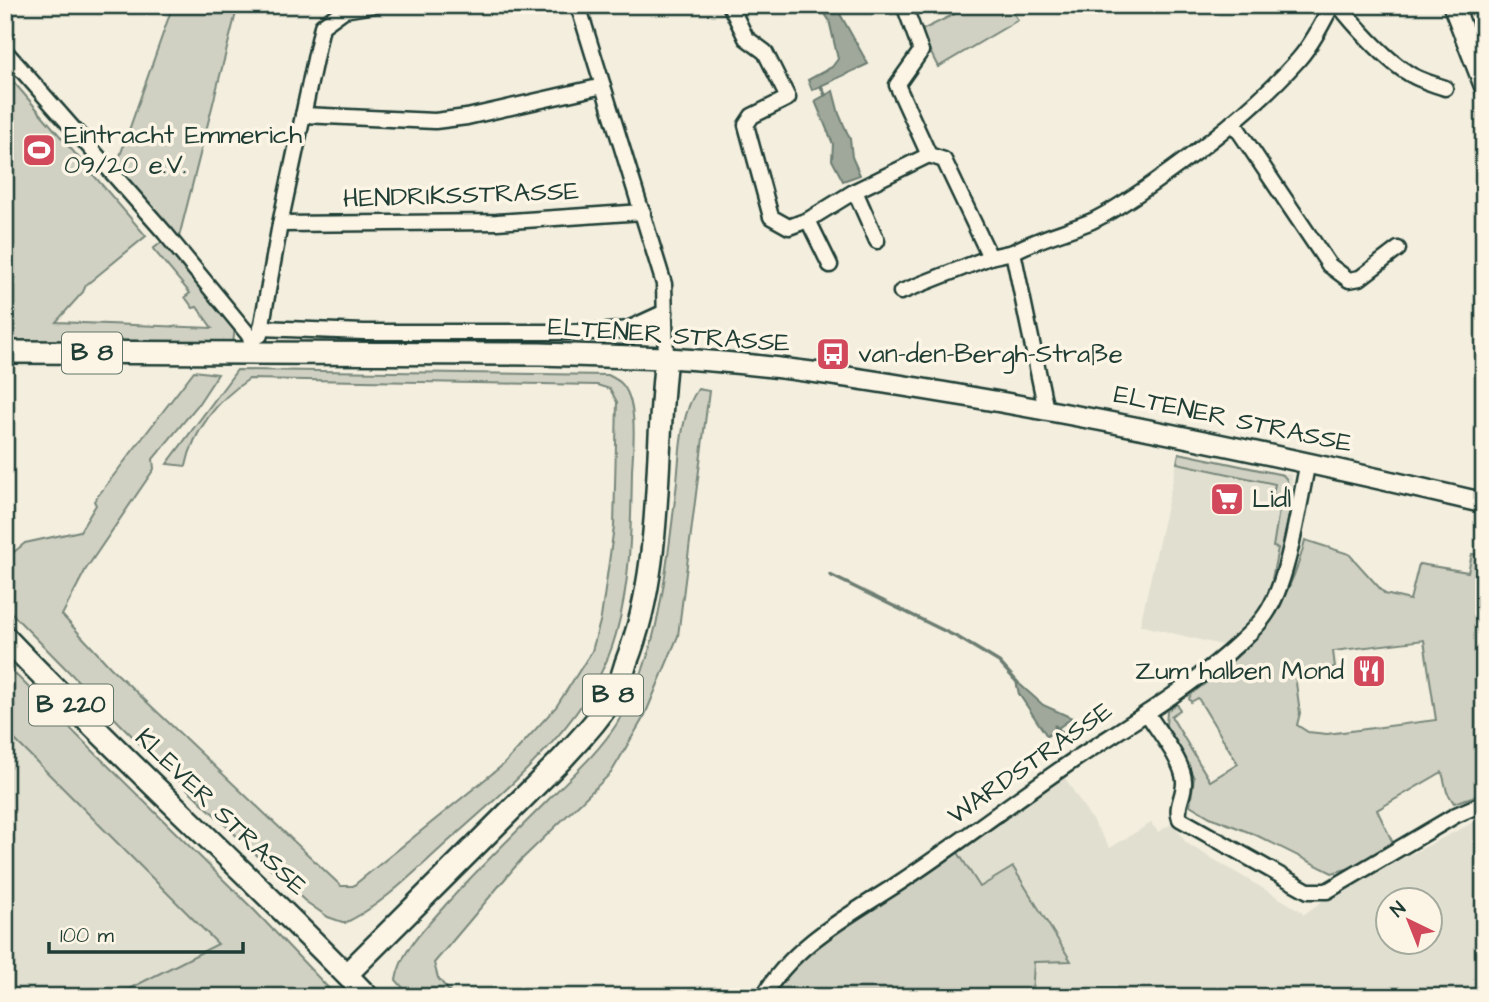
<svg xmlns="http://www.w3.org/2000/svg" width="1489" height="1002" viewBox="0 0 1489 1002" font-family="'Architects Daughter',sans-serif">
	<rect width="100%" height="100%" fill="#f3eede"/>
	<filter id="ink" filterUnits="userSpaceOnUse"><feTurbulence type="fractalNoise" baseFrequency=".0143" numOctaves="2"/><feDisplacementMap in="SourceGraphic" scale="14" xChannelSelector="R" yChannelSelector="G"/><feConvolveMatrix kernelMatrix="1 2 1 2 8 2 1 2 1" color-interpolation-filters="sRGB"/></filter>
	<g filter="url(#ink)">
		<!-- built -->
		<g fill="#e1dfd0" fill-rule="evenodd">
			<polygon points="1179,453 1292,475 1291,507 1275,580 1259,613 1229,647 1140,625"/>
			<polygon points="5,731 219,944 113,997 5,997"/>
			<path d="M1065,778L1110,848L1151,823L1158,832L1173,823L1186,843L1301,911L1303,915L1331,895L1484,817V997H1032L1034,962L1070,961L1013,868L980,888L957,851ZM1388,900H1430V942H1388Z"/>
		</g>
		<!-- green -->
		<g fill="#d0d1c2" stroke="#78877b" stroke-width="2" fill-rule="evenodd">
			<polygon points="173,5 238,5 178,241 115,170"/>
			<polygon points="973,5 1008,5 1018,20 938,67 920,31"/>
			<polygon points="5,72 146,236 86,285 83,292 56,322 212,328 197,307 193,308 185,297 190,293 153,249 162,242 235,328 233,343 5,344"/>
			<path d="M237,370L608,375C612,377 618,380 621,383C639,401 633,448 632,471C631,526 631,581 616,634C594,716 514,783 452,838C419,867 385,904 345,923L328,917L305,901L140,744L21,623L5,606V549L14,552L25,543L80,531L96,505L94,501L194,371L218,374L197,406L153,459L154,469L86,569L62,615L111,668L341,886H353L504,764L556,707L592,651L601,618L614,527L617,402L610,389L597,385L249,379C218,399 193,431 186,466L167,464Z"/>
			<path d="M698,389L709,391L678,636L645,715L611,773L520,861L434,963L438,978L454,997H411L396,980C401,951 422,932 441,910C477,869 518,831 556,792C577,771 599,751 616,725C660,656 666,571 676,491C680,459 679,415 698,389Z"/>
			<polygon points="1179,453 1283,475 1287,480 1288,497 1273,494 1275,484 1177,463"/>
			<polygon points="1292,501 1291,507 1275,580 1272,579 1278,548 1273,547 1280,504"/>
			<path d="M1305,540L1349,554L1385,594L1410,600L1419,564L1468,572L1472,554L1484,556V793L1454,803L1447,792L1442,772L1377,810L1393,843L1354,867L1332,873L1256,835L1210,817L1190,805L1194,778L1166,726L1167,711L1177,704L1180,710L1171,716L1210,781L1238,764L1198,698L1191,702L1189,699L1191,694C1248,653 1289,610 1305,540ZM1424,640L1436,720L1327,734L1308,732L1297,725L1300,713L1295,675L1335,667L1333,651Z"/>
			<polygon points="5,664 255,911 337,997 113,997 218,944 5,730"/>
			<polygon points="957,851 980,887 1013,867 1071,961 1034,962 1032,997 771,997 787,974 816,945"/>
		</g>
		<!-- water -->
		<g fill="#a0a89b" stroke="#6c7d72" stroke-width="2">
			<polygon points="819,5 835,5 868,64 812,90 808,80 832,67 838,59 829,20"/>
			<polygon points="833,91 839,114 850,139 852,157 860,175 843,181 832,160 833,144 815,101"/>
			<polygon points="1016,681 1043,705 1072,718 1047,736 1019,694"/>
		</g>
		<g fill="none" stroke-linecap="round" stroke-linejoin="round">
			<!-- stream -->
			<g stroke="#6c7d72" stroke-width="3.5">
				<polyline points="821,86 825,95"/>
				<polyline points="830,575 959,638 999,662 1018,683"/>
				<polyline points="1055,726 1062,733"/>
			</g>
			<!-- street casing -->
			<g stroke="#1f3d34" stroke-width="19">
				<g id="street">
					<polyline points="578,5 664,284 666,358"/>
					<polyline points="730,5 746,38 765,52 788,98 752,116 746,125 771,217 789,227 808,220 855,191 929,155"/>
					<polyline points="904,5 921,51 897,85 929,155 944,160 990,257"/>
					<path d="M1339,5C1353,24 1386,59 1405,71C1417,80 1431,83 1445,88"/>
					<polyline points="5,51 165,233 248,334 258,353"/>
					<polyline points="303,115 435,121 467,117 603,86"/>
					<polyline points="1233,122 1329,265 1349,280 1360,278 1398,249"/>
					<polyline points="855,191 877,241"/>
					<polyline points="808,220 830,265"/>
					<polyline points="280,224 497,222 643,212"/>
					<polyline points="901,292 990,257 1013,252"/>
					<polyline points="261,328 364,332 600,332 628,329 665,312"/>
					<polyline points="260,335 280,224 322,26 344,10 374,5"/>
					<path d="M1046,410L1013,252C1038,238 1066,232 1092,221C1113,211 1133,197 1152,184C1202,149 1257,106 1298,60C1312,44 1322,24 1332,5"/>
					<path d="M1147,713C1158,731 1183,761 1184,781C1185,795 1175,805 1180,819L1308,891H1327L1456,815L1484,803"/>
					<path d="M763,997C793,944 850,915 899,883C960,843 1017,798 1077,758C1129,724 1182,693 1229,652C1242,640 1256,629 1266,614C1289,581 1299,503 1308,462"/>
				</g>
			</g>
			<!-- secondary casing -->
			<g stroke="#1f3d34" stroke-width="24">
				<g id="secondary">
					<polyline points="1453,5 1484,85"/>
					<path d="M666,358C769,363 870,380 971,397C1143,426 1313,463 1484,503"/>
				</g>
			</g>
			<!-- primary casing -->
			<g stroke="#1f3d34" stroke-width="26">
				<g id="primary">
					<path d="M5,352L540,354L666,358C654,459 664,567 626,663C623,673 620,684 615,693C601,718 580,739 562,759L347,974"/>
					<path d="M5,637C123,761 250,874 368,997"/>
				</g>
			</g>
			<!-- street -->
			<use href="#street" stroke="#fcf5e5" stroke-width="14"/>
			<!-- secondary -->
			<use href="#secondary" stroke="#fcf5e5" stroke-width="19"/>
			<!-- primary -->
			<use href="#primary" stroke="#fcf5e5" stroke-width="21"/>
		</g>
	</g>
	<!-- icons -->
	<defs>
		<g id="stadium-square" transform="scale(1.75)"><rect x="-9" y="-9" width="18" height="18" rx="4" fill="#d1495b" stroke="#fcf5e5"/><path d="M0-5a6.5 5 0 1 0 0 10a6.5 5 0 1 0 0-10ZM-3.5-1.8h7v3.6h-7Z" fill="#fff"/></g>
		<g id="bus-square" transform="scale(1.75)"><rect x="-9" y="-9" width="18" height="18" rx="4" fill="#d1495b" stroke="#fcf5e5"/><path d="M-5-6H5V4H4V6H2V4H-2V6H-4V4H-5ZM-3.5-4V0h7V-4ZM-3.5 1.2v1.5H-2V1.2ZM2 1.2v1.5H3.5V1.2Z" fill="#fff"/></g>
		<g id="supermarket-square" transform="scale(1.75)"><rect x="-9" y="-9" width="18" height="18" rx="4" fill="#d1495b" stroke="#fcf5e5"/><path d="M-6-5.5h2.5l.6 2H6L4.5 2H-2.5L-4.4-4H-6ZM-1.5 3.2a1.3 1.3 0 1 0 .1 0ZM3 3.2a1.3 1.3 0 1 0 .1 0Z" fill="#fff"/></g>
		<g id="restaurant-square" transform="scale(1.75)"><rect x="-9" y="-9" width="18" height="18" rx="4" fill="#d1495b" stroke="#fcf5e5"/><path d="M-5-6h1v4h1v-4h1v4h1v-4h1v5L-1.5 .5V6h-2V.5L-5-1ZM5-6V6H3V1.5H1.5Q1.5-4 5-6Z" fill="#fff"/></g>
	</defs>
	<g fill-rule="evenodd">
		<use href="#stadium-square" x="39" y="150"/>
		<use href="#bus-square" x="833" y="354"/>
		<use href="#supermarket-square" x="1227" y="499"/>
		<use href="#restaurant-square" x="1369" y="671"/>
	</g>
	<g text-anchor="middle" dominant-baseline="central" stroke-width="7" stroke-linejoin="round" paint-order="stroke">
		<!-- shield labels -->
		<g fill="#fcf5e5" stroke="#617469" stroke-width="2">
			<rect x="62" y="332.5" width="60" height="41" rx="5"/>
			<rect x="583" y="674.5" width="60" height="41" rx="5"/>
			<rect x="29" y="684.5" width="84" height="41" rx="5"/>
		</g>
		<g font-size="24" font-weight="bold" fill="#1f3d34">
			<text x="92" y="353">B 8</text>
			<text x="613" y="695">B 8</text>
			<text x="71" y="705">B 220</text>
		</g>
		<!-- poi labels -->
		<g font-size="26" fill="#1f3d34" stroke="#fcf5e5" text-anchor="start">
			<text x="64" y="135">Eintracht Emmerich<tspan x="64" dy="30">09/20 e.V.</tspan></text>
			<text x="858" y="354">van-den-Bergh-Straße</text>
			<text x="1252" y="499">Lidl</text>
			<text x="1344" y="671" text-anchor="end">Zum halben Mond</text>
		</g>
		<!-- street labels -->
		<g font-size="26" fill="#1f3d34" stroke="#fcf5e5">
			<text transform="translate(461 195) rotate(-2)">HENDRIKSSTRASSE</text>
			<text transform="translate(669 335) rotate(4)">ELTENER STRASSE</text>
			<text transform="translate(1233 419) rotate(12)">ELTENER STRASSE</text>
			<text transform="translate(1030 763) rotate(-35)">WARDSTRASSE</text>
			<text transform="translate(221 812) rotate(44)">KLEVER STRASSE</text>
		</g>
	</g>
	<!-- margin -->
	<rect width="1489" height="1002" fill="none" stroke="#fcf5e5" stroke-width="28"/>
	<rect x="14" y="14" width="1461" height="974" fill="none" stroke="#1f3d34" stroke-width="2.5" filter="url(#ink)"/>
	<!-- north arrow -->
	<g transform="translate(1409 921) rotate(317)"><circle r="33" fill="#fcf5e5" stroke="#a4ab9e" stroke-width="2"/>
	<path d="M0-5L12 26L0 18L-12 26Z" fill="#d1495b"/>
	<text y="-10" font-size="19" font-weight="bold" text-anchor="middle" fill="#1f3d34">N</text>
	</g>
	<!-- scale -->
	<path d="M49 942v10h194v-10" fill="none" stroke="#1f3d34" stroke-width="3.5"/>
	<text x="60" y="942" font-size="21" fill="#1f3d34" stroke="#fcf5e5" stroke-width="5" paint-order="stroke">100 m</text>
</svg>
